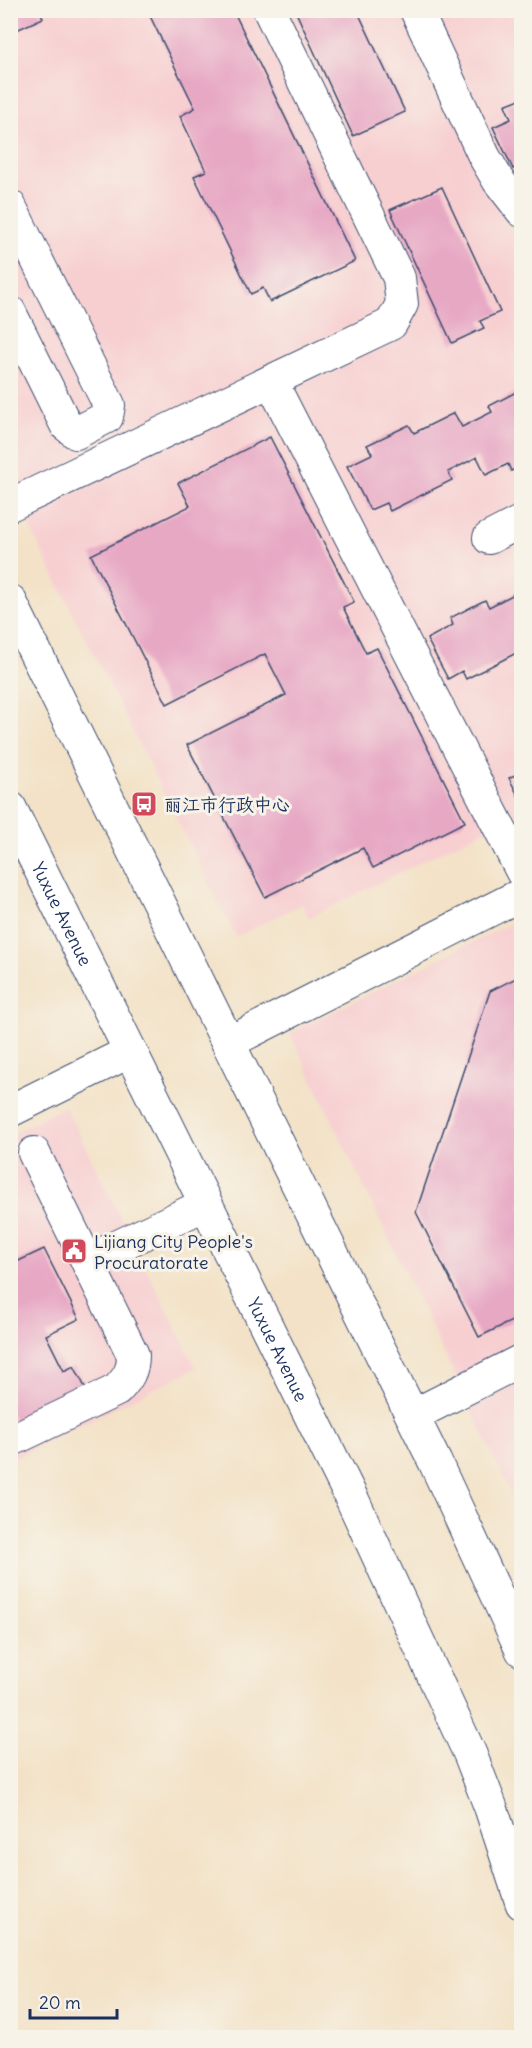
<svg xmlns="http://www.w3.org/2000/svg" width="532" height="2048" viewBox="0 0 532 2048" font-family="Delius,'LXGW WenKai TC',sans-serif">
	<rect width="100%" height="100%" fill="#f7f3e8"/>
	<filter id="ink" filterUnits="userSpaceOnUse"><feTurbulence type="fractalNoise" baseFrequency=".0167" numOctaves="2"/><feDisplacementMap in="SourceGraphic" scale="12" xChannelSelector="R" yChannelSelector="G"/><feConvolveMatrix kernelMatrix="1 2 1 2 8 2 1 2 1" color-interpolation-filters="sRGB"/></filter>
	<filter id="wash" filterUnits="userSpaceOnUse"><feTurbulence type="fractalNoise" baseFrequency=".008" numOctaves="4" result="noise"/><feDisplacementMap in="SourceGraphic" scale="24" xChannelSelector="R" yChannelSelector="G"/><feGaussianBlur stdDeviation="1.35" result="paint"/><feColorMatrix in="noise" values="0 0 0 0 0 0 0 0 0 0 0 0 0 0 0 0 0 1.4 0 .05"/><feComposite in="paint" operator="in"/></filter>
	<g filter="url(#wash)">
		<rect width="100%" height="100%" fill="#f3e2c7"/>
		<!-- built -->
		<g fill="#f7cfd1">
			<polygon points="10,11 521,11 521,874 486,829 309,918 302,904 236,937 11,490 11,484 24,478 10,451"/>
			<polygon points="521,918 521,1514 290,1033"/>
			<polygon points="65,1106 196,1368 11,1459 11,1134"/>
		</g>
		<g id="blocks">
			<!-- building -->
			<g fill="#e7a8c4">
				<polygon points="10,10 39,10 43,18 10,33"/>
				<polygon points="147,10 233,10 355,261 270,302 263,288 251,294 194,176 206,171 180,116 195,108"/>
				<polygon points="295,10 357,10 405,112 353,136"/>
				<polygon points="522,98 522,165 513,169 493,127 511,119 505,105"/>
				<polygon points="442,187 500,312 480,321 484,328 452,343 390,210"/>
				<polygon points="522,389 522,466 511,471 508,464 486,475 477,457 448,472 452,480 390,511 386,503 370,510 347,466 372,454 367,445 409,425 414,433 454,413 462,427 492,412 489,406"/>
				<polygon points="270,437 354,602 343,607 366,653 377,648 465,822 373,868 363,848 265,897 187,745 286,695 265,654 167,704 91,555 190,506 178,483"/>
				<polygon points="522,590 522,650 466,679 462,671 448,679 427,639 453,625 450,618 485,600 489,607"/>
				<polygon points="522,771 522,803 509,778"/>
				<polygon points="522,975 522,1316 479,1337 416,1212 490,991"/>
				<polygon points="44,1249 79,1319 46,1335 64,1371 74,1366 90,1397 20,1430 10,1411 10,1265"/>
			</g>
		</g>
	</g>
	<g filter="url(#ink)">
		<use href="#blocks" fill-opacity="0" stroke="#3b4a6e" stroke-width="1.5"/>
		<g fill="none" stroke-linecap="round" stroke-linejoin="round">
			<!-- minor casing -->
			<g stroke="#3b4a6e" stroke-width="34">
				<g id="minor">
					<polyline points="416,10 484,156 498,180 522,211"/>
					<polyline points="10,206 109,405 107,417 76,433 66,425 10,312"/>
					<polyline points="271,381 522,872"/>
					<polyline points="10,505 391,324 402,304 399,278 269,10"/>
					<polyline points="489,538 522,521"/>
					<polyline points="228,1043 522,894"/>
					<polyline points="10,1111 131,1051"/>
					<polyline points="87,1261 206,1204"/>
					<polyline points="412,1416 522,1360"/>
					<path d="M14,1439L117,1390C128,1378 133,1371 133,1355L34,1153"/>
				</g>
			</g>
			<!-- major casing -->
			<g stroke="#3b4a6e" stroke-width="35">
				<g id="major">
					<polyline points="10,601 435,1462 522,1650"/>
					<path id="s1" d="M10,808L353,1501L470,1754L491,1808L522,1903"/>
				</g>
			</g>
			<!-- minor -->
			<use href="#minor" stroke="#fff" stroke-width="32"/>
			<!-- major -->
			<use href="#major" stroke="#fff" stroke-width="33"/>
		</g>
	</g>
	<!-- icons -->
	<defs>
		<g id="bus-square" transform="scale(1.35)"><rect x="-9" y="-9" width="18" height="18" rx="4" fill="#d1495b" stroke="#f7f3e8"/><path d="M-5-6H5V4H4V6H2V4H-2V6H-4V4H-5ZM-3.5-4V0h7V-4ZM-3.5 1.2v1.5H-2V1.2ZM2 1.2v1.5H3.5V1.2Z" fill="#fff"/></g>
		<g id="civic-square" transform="scale(1.35)"><rect x="-9" y="-9" width="18" height="18" rx="4" fill="#d1495b" stroke="#f7f3e8"/><path d="M-.6-6.5H3V-4.5H.6V-3L4-1V1h2V6H-6V1h2V-1L-.6-3ZM-1.2 2.5V6h2.4V2.5Z" fill="#fff"/></g>
	</defs>
	<g fill-rule="evenodd">
		<use href="#bus-square" x="144" y="804"/>
		<use href="#civic-square" x="74" y="1251"/>
	</g>
	<g text-anchor="middle" dominant-baseline="central" stroke-width="6" stroke-linejoin="round" paint-order="stroke">
		<!-- poi labels -->
		<g font-size="18" fill="#1b2f5e" stroke="#f7f3e8" text-anchor="start">
			<text x="164" y="804">丽江市行政中心</text>
			<text x="94" y="1241">Lijiang City People's<tspan x="94" dy="21">Procuratorate</tspan></text>
		</g>
		<!-- street labels -->
		<g font-size="18" fill="#1b2f5e" stroke="#f7f3e8">
			<text stroke="none"><textPath href="#s1" startOffset="118">Yuxue Avenue</textPath></text>
			<text stroke="none"><textPath href="#s1" startOffset="604">Yuxue Avenue</textPath></text>
		</g>
	</g>
	<!-- margin -->
	<rect width="532" height="2048" fill="none" stroke="#f7f3e8" stroke-width="36"/>
	<!-- scale -->
	<path d="M30 2009v9h87v-9" fill="none" stroke="#1b2f5e" stroke-width="3"/>
	<text x="39" y="2009" font-size="18" fill="#1b2f5e" stroke="#f7f3e8" stroke-width="4.5" paint-order="stroke">20 m</text>
</svg>
